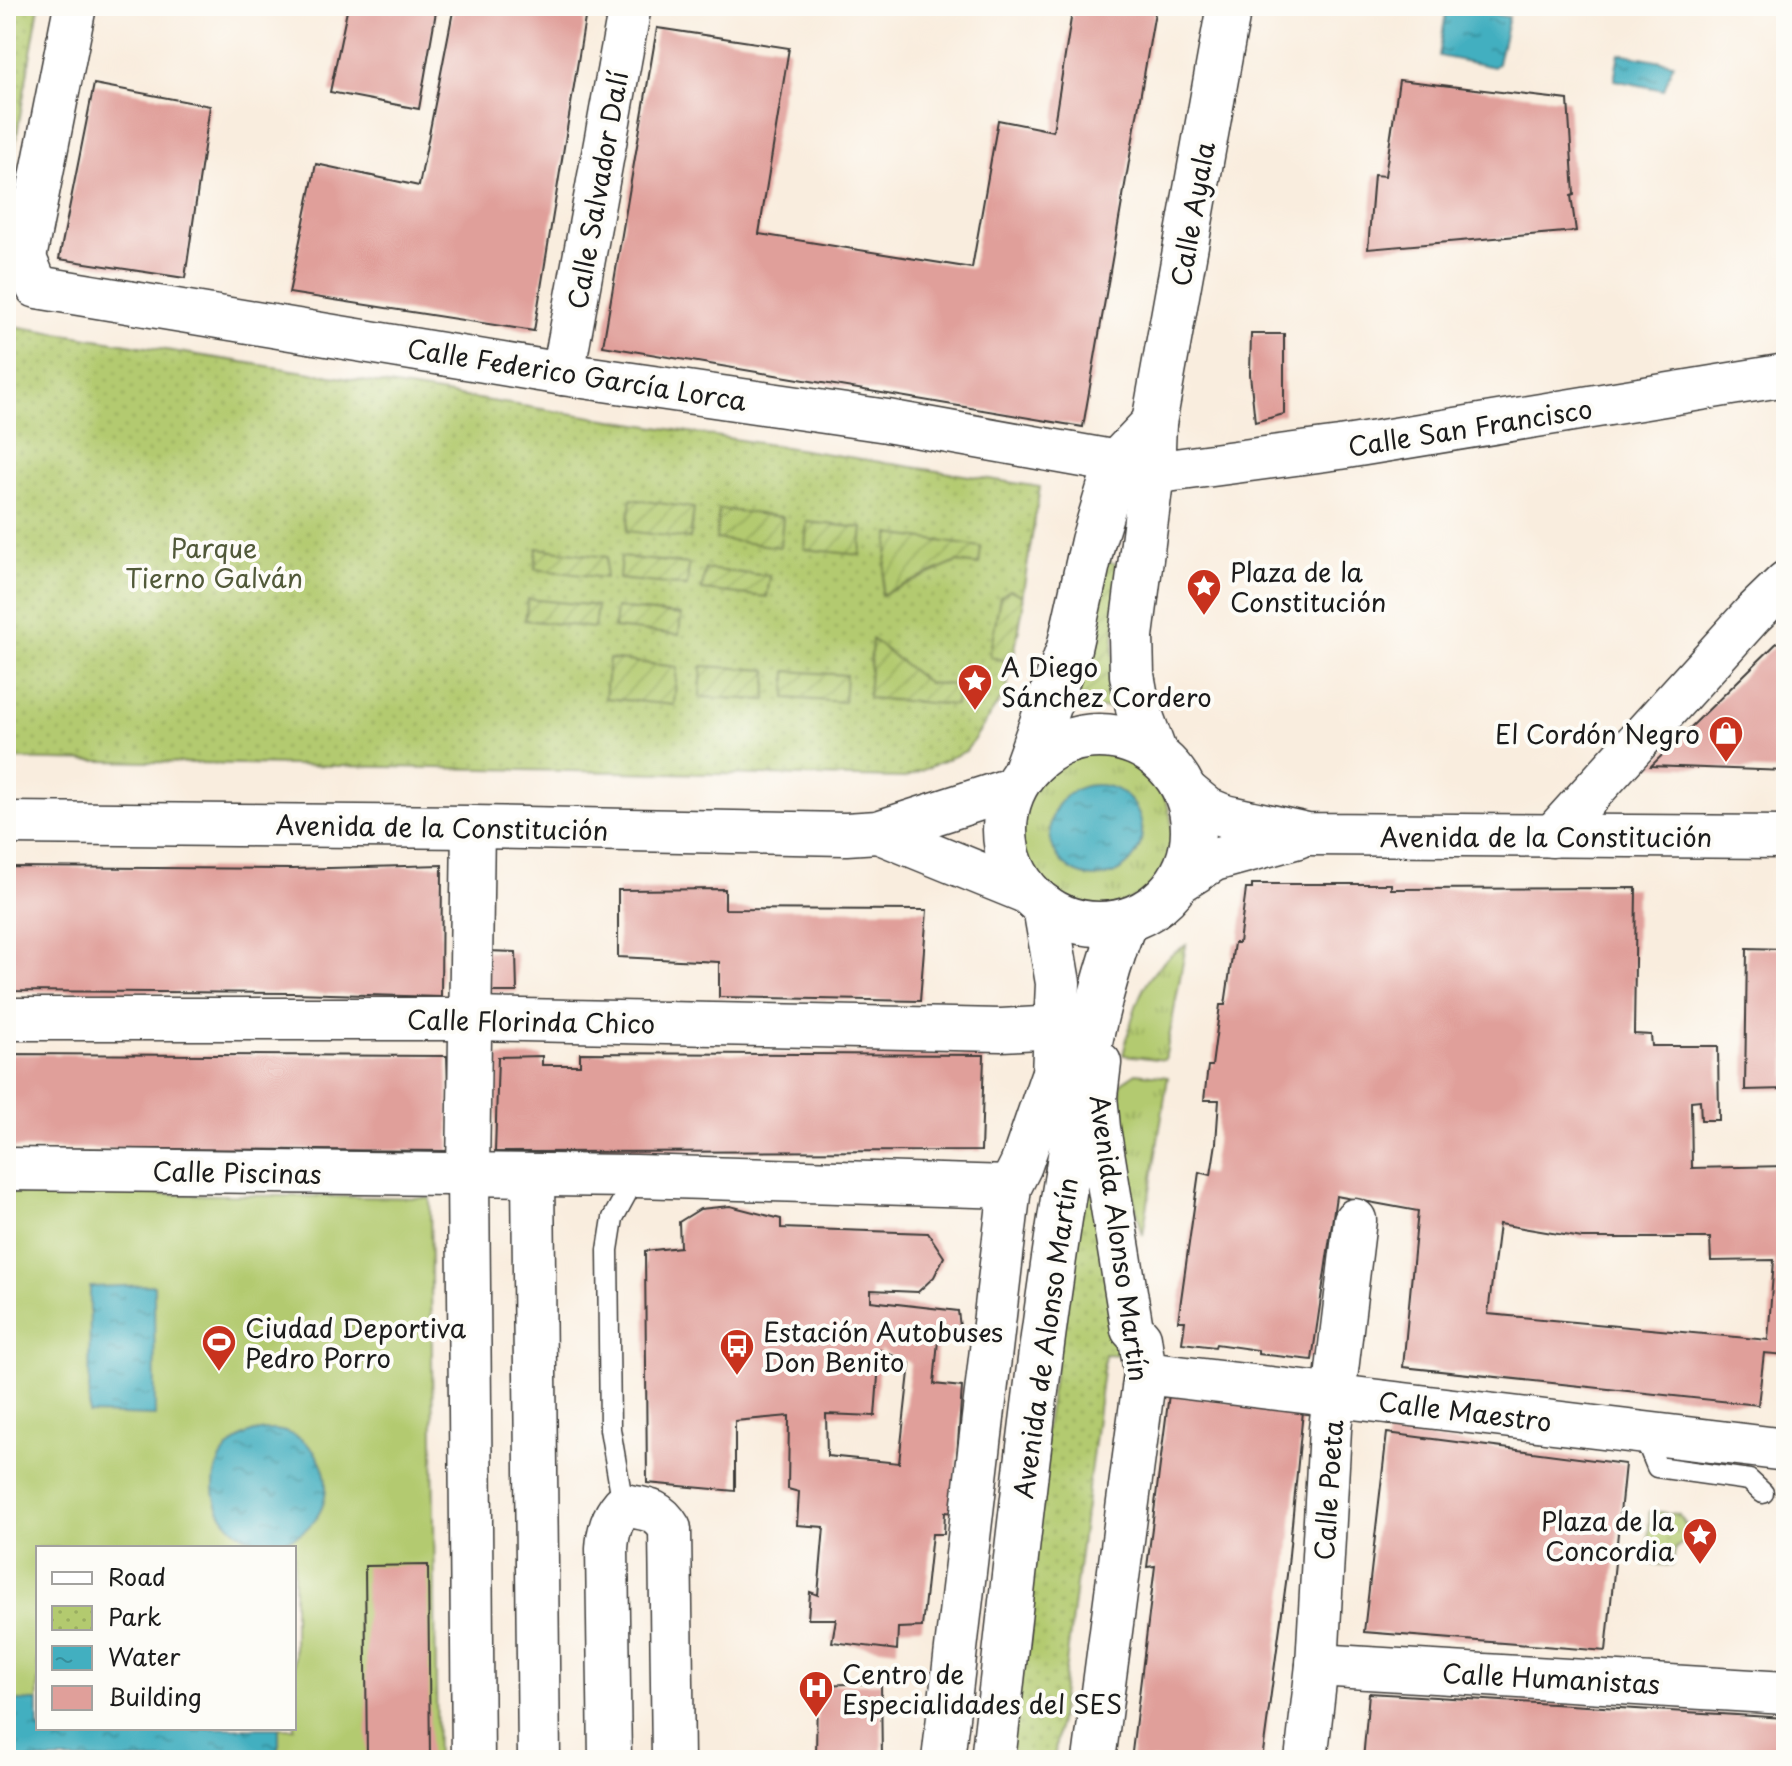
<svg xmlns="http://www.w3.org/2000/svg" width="1792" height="1766" viewBox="0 0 1792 1766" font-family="'Playpen Sans',sans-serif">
	<defs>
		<pattern id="grass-tufts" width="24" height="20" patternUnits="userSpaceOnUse" patternTransform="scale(2)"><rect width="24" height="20" fill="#b3ca6f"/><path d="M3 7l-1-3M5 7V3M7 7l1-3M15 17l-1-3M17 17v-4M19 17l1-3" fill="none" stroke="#99ad60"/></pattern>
		<pattern id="park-dots" width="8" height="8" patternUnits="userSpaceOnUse" patternTransform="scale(2)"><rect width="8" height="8" fill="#b3ca6f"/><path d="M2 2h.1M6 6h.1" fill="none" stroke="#99ad60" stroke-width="1.8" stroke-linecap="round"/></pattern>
		<pattern id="garden-furrows" width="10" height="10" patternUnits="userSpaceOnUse" patternTransform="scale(2)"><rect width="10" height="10" fill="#b3ca6f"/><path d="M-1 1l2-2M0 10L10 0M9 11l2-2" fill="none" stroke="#99ad60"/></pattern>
		<pattern id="water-ripples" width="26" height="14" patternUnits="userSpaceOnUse" patternTransform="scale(2)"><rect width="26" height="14" fill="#42afc0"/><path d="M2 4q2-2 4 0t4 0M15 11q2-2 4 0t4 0" fill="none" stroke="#368e9b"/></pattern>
	</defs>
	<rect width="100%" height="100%" fill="#fdfcf7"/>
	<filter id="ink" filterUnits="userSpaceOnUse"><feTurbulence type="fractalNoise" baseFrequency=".0125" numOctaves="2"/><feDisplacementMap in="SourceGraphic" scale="16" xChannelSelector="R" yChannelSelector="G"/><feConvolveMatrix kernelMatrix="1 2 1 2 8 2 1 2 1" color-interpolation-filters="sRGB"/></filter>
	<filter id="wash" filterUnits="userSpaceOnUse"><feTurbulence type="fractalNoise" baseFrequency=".006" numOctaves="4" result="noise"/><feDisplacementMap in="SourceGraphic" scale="32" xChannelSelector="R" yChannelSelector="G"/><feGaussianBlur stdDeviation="1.8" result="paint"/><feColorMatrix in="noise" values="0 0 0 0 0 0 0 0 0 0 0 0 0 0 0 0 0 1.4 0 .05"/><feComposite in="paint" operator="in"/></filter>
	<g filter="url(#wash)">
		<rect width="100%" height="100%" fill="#f9edde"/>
		<!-- grass -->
		<g fill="url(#grass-tufts)" stroke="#687346" stroke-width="2">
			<circle cx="1094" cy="831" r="78"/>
			<path d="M1186,945L1165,1060L1123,1055C1135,1007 1140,972 1186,945Z"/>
			<polygon points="1136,1073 1168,1077 1143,1235 1119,1142 1121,1083"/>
		</g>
		<!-- park -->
		<g fill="url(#park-dots)" stroke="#687346" stroke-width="2">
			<polygon points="6,6 39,6 6,198"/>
			<polygon points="6,325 1040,487 1007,690 966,751 905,778 6,759"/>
			<polygon points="1088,1161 1127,1355 1105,1354 1054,1760 993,1760"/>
			<polygon points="1650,1511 1678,1514 1692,1533 1675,1550 1672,1566 1647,1563"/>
		</g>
		<!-- garden -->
		<g fill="url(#garden-furrows)" stroke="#687346" stroke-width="2">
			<polygon points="631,499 694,508 690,539 627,531"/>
			<polygon points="719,509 783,517 780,547 716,539"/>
			<polygon points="807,522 863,528 860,555 805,549"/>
			<polygon points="890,534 981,547 979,565 957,562 881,595"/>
			<polygon points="537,548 607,557 605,578 535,569"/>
			<polygon points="621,557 689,564 687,586 619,579"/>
			<polygon points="1104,561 1119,564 1112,672 1115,708 1069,708"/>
			<polygon points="705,569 770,576 767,597 702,590"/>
			<polygon points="1010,590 1022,595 1023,607 1014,654 1005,661 991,657 990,652 1000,597"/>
			<polygon points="528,599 597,606 594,628 525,620"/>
			<polygon points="616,608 681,615 679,635 614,628"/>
			<polygon points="872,639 928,683 957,685 955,705 868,698"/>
			<polygon points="609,659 677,667 674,705 605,698"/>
			<polygon points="702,666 768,670 766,700 700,697"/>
			<polygon points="787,671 846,675 844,702 786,698"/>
		</g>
		<!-- pitch -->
		<path fill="#b3ca6f" stroke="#687346" stroke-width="2" fill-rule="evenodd" d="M6,1192L430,1198L437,1760H6ZM38,1548H294V1728H38Z"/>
		<!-- water -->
		<g fill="url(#water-ripples)" stroke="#2f666e" stroke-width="2">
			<polygon points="1447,6 1509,17 1498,63 1494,67 1439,56"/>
			<polygon points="1619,53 1673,63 1664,90 1614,80"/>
			<circle cx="1096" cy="831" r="46"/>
			<polygon points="154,1285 155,1416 89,1414 90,1287"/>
			<circle cx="270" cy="1486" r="56"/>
			<polygon points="15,1701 38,1701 38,1728 279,1728 279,1760 14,1760"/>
		</g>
		<g id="blocks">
			<!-- building -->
			<g fill="#e09f9a" fill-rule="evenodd">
				<polygon points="348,6 437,6 419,109 330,92"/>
				<polygon points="454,6 587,6 534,331 289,293 316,164 419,186"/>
				<polygon points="1073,6 1156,6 1083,427 603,346 657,28 789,48 759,234 972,268 998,120 1053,131"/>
				<polygon points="1399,80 1568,100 1574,195 1571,196 1576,231 1368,249 1374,175 1385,176"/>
				<polygon points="94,84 210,106 185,278 59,259"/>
				<polygon points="1251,334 1284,334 1284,414 1255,422 1250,374"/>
				<polygon points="1786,634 1786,771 1651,766"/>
				<polygon points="442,865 441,997 293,993 6,991 6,867 292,869"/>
				<path d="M1252,884H1391V889L1636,888L1634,1034L1651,1035L1652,1046H1718L1719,1120H1701L1700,1100L1691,1101L1692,1168L1786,1166V1355L1764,1353L1758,1405L1403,1367L1418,1211L1336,1196L1312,1360L1258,1354V1350L1216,1344L1215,1347L1182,1343L1185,1321H1178L1199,1172L1211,1175L1216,1143L1219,1100H1204L1208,1066H1212L1220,1005H1225L1234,943H1239L1246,889H1252ZM1499,1224L1582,1238H1710L1711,1261L1774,1260L1768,1340L1488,1314Z"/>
				<polygon points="725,889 725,909 927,910 920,1001 719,997 719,962 618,957 618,890"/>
				<polygon points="1747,948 1786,949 1786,1089 1745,1090"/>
				<polygon points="486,951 516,952 517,992 483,992"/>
				<polygon points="580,1053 984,1055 981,1151 495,1152 498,1057 542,1056 542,1065 580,1065"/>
				<polygon points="6,1054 447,1056 450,1151 6,1148"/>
				<path d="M730,1206L781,1219V1228L928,1233L944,1257L934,1277L918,1292L871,1290V1301L958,1311L961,1335L938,1340L934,1384L962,1387L953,1513L945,1512L944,1534H932L922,1627L898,1628L897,1650L832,1642L836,1619H808L810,1592L818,1595L824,1527L797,1525L799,1492L788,1489L789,1416L735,1421V1491L647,1483L645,1251L680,1247L679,1222L700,1209ZM880,1350L910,1363L899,1463L827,1456L826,1414L875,1416Z"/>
				<polygon points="1169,1394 1303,1411 1287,1575 1262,1760 1131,1760 1155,1566 1147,1567"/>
				<polygon points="1387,1433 1625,1464 1606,1651 1364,1632"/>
				<polygon points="428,1565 430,1760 367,1760 365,1566"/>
				<polygon points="881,1683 882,1760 816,1760 817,1685"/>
				<polygon points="1369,1693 1786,1718 1786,1760 1363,1760"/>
			</g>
		</g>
	</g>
	<g filter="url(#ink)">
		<use href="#blocks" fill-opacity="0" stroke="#3d3b39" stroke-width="2"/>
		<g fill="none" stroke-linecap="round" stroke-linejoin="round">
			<!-- service casing -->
			<g stroke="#3d3b39" stroke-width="23">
				<g id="service">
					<polyline points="1643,1433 1657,1467 1749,1480 1763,1493"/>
					<polyline points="623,1505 610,1429 608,1250 613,1218 636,1176"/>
				</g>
			</g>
			<!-- minor casing -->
			<g stroke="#3d3b39" stroke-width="45">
				<g id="minor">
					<polyline points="75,6 25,258 37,287 563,374 887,421 1117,462"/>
					<polyline points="563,374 630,6"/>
					<polyline points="1152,473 1340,448 1786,375"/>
					<polyline points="1185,790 1208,809 1225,816 1307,834 1786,837"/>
					<polyline points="6,823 473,827 846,834 878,832 1014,788"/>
					<polyline points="473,827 468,1174 473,1760"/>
					<polyline points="878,832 1028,893"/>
					<polyline points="1552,836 1753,614 1786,582"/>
					<polyline points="1176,884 1214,860 1298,837"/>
					<polyline points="6,1019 471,1019 1001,1030 1057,1027"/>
					<polyline points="6,1169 636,1176 1010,1187"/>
					<polyline points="533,1175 539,1760"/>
					<polyline points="1145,1373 1786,1450"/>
					<polyline points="1317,1665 1786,1693"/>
					<path d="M610,1760L607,1549C608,1531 612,1518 623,1505C645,1509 658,1508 670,1529L673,1760"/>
					<polyline points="943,1760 1010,1187 1021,1165 1051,1078"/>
					<polyline points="1094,1760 1145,1373 1140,1338 1132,1329 1099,1128 1096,1096 1100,1063"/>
					<polyline points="1306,1760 1317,1665 1330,1429 1355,1220"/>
				</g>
			</g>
			<!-- secondary casing -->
			<g stroke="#3d3b39" stroke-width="47">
				<g id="secondary">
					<circle cx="1099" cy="830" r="94"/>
					<polyline points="1155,754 1138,708 1132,675 1131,636 1152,473 1154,423 1229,6"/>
					<polyline points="1025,770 1069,648 1093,541 1117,462 1154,423"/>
					<polyline points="1045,907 1058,983 1052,1120"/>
					<path d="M993,1760C1015,1571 1034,1381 1064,1193C1079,1102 1091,1007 1125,921"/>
				</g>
			</g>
			<!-- service -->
			<use href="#service" stroke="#fff" stroke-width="20"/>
			<!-- minor -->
			<use href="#minor" stroke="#fff" stroke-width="42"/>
			<!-- secondary -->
			<use href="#secondary" stroke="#fff" stroke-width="44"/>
		</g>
	</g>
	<!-- icons -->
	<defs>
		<g id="sight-pin" transform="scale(1.8)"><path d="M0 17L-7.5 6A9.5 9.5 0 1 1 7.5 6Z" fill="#c8321e" stroke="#fdfcf7"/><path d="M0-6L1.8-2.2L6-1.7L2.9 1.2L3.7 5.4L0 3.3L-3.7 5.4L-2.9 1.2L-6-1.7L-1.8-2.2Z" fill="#fff"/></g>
		<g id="shop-pin" transform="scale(1.8)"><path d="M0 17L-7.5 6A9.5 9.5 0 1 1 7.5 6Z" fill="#c8321e" stroke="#fdfcf7"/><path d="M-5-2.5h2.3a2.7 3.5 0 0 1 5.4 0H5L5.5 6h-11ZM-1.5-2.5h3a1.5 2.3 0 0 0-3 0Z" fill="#fff"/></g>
		<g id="stadium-pin" transform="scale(1.8)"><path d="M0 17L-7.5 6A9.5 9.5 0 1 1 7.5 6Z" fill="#c8321e" stroke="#fdfcf7"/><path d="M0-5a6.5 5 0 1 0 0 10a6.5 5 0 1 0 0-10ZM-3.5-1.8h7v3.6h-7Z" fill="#fff"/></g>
		<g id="bus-pin" transform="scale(1.8)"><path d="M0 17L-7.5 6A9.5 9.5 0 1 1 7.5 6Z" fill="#c8321e" stroke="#fdfcf7"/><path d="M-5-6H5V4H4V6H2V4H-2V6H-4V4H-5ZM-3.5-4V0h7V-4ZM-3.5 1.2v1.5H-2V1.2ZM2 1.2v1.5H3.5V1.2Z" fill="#fff"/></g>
		<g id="hospital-pin" transform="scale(1.8)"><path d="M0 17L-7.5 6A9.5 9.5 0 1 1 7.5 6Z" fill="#c8321e" stroke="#fdfcf7"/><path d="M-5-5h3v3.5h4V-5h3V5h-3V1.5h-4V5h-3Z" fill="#fff"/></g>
	</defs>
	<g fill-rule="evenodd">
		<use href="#sight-pin" x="1204" y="586"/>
		<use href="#sight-pin" x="975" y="681"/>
		<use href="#shop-pin" x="1726" y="733"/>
		<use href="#stadium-pin" x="219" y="1342"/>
		<use href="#bus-pin" x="737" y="1346"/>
		<use href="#sight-pin" x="1700" y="1535"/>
		<use href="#hospital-pin" x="816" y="1688"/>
	</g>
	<g text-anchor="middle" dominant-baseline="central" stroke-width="8" stroke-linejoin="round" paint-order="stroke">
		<!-- street labels -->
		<g font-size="26" fill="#1c1c1c" stroke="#fdfcf7">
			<text transform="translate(597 190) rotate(-80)">Calle Salvador Dalí</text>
			<text transform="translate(1192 214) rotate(-80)">Calle Ayala</text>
			<text transform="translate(577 374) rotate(9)">Calle Federico García Lorca</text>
			<text transform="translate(1470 427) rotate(-9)">Calle San Francisco</text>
			<text transform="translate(442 827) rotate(1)">Avenida de la Constitución</text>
			<text x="1546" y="836">Avenida de la Constitución</text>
			<text transform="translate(531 1021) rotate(1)">Calle Florinda Chico</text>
			<text transform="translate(237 1172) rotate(1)">Calle Piscinas</text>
			<text transform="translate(1120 1238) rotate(82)">Avenida Alonso Martín</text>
			<text transform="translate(1045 1338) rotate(-82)">Avenida de Alonso Martín</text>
			<text transform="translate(1465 1411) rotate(7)">Calle Maestro</text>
			<text transform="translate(1328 1490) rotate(-86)">Calle Poeta</text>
			<text transform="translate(1551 1678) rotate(3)">Calle Humanistas</text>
		</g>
		<!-- park labels -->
		<g font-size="26" fill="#515939" stroke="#fdfcf7">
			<text x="214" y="547">Parque<tspan x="214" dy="30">Tierno Galván</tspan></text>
		</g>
		<!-- poi labels -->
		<g font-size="26" fill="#1c1c1c" stroke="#fdfcf7" text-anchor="start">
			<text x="1230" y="571">Plaza de la<tspan x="1230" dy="30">Constitución</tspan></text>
			<text x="1001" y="666">A Diego<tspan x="1001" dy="30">Sánchez Cordero</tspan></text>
			<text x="1700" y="733" text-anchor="end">El Cordón Negro</text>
			<text x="245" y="1327">Ciudad Deportiva<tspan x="245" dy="30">Pedro Porro</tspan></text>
			<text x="763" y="1331">Estación Autobuses<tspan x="763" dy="30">Don Benito</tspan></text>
			<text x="1674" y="1520" text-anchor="end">Plaza de la<tspan x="1674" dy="30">Concordia</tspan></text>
			<text x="842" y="1673">Centro de<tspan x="842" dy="30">Especialidades del SES</tspan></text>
		</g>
	</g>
	<!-- margin -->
	<rect width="1792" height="1766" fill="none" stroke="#fdfcf7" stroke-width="32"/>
	<!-- legend -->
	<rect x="36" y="1546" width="260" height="184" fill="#fdfcf7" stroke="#a3a29f" stroke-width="2"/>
	<rect x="52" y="1572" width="40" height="12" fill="#ffffff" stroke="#a3a29f" stroke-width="2"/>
	<text x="108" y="1586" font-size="24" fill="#1c1c1c">Road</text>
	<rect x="52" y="1606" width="40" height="24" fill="url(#park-dots)" stroke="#a3a29f" stroke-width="2"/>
	<text x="108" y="1626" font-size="24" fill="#1c1c1c">Park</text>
	<rect x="52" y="1646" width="40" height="24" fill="url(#water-ripples)" stroke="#a3a29f" stroke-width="2"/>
	<text x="108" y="1666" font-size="24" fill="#1c1c1c">Water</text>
	<rect x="52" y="1686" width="40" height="24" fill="#e09f9a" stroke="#a3a29f" stroke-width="2"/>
	<text x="108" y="1706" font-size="24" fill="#1c1c1c">Building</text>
</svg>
